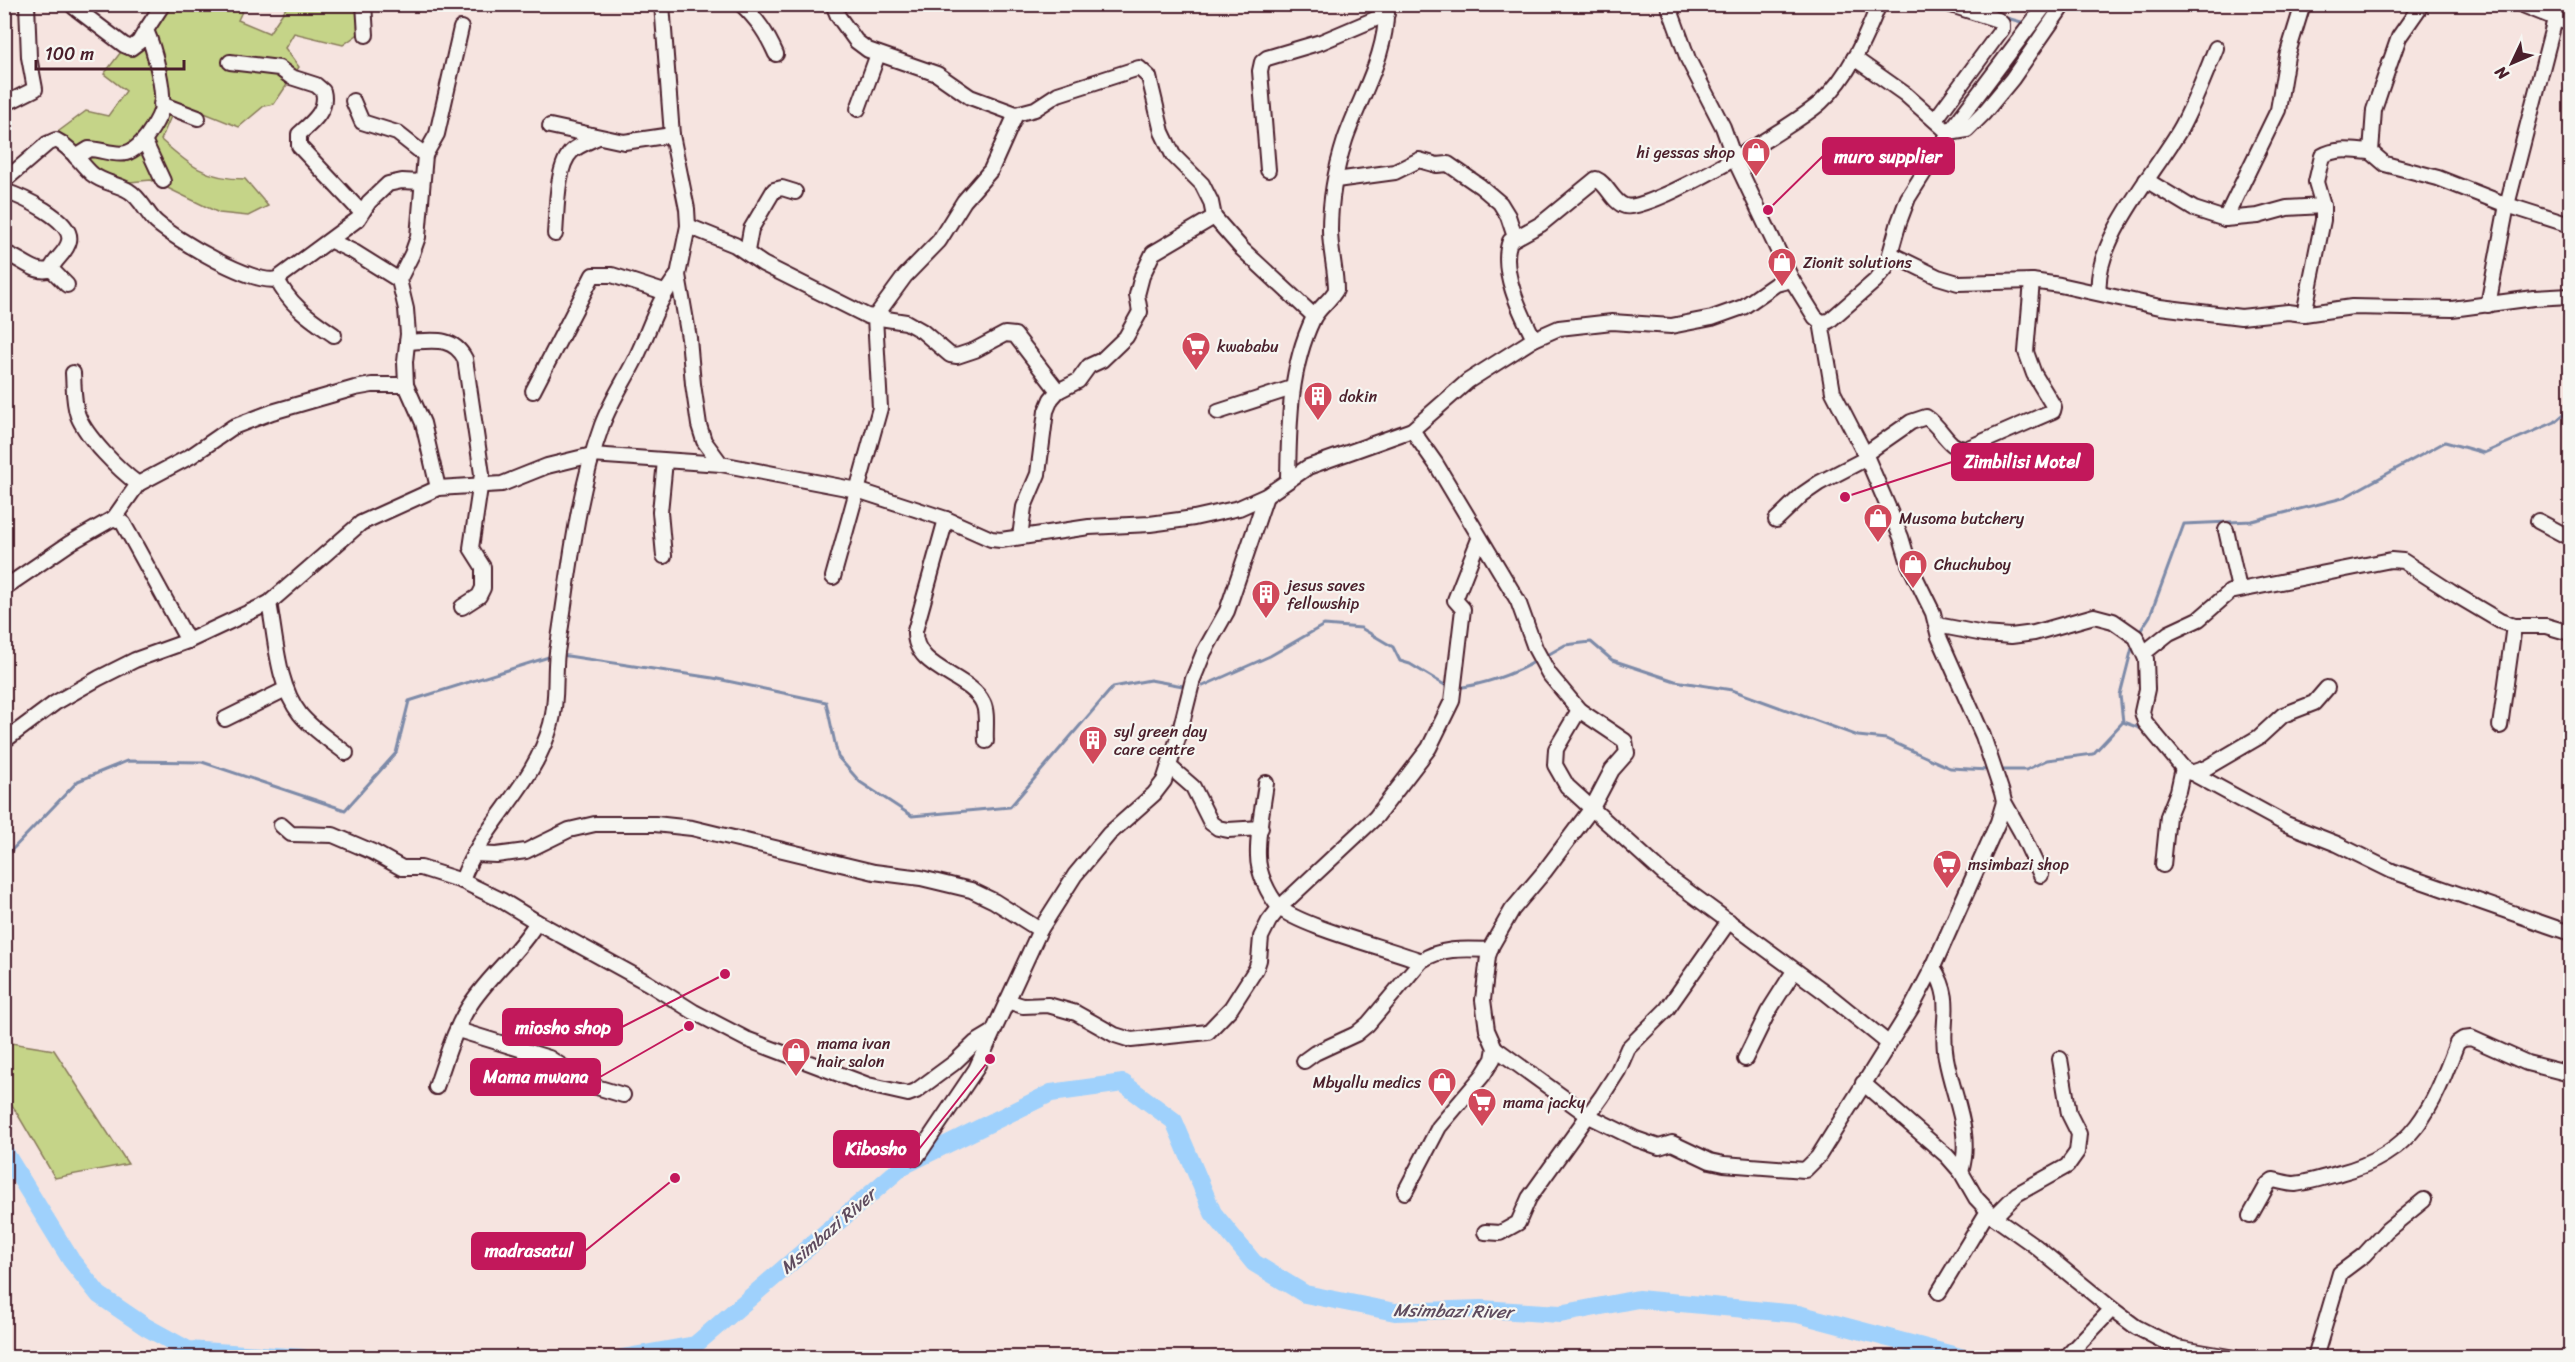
<svg xmlns="http://www.w3.org/2000/svg" width="2575" height="1362" viewBox="0 0 2575 1362" font-family="Sriracha,sans-serif">
	<rect width="100%" height="100%" fill="#f6e4e0"/>
	<filter id="ink" filterUnits="userSpaceOnUse"><feTurbulence type="fractalNoise" baseFrequency=".0167" numOctaves="2"/><feDisplacementMap in="SourceGraphic" scale="12" xChannelSelector="R" yChannelSelector="G"/><feConvolveMatrix kernelMatrix="1 2 1 2 8 2 1 2 1" color-interpolation-filters="sRGB"/></filter>
	<g filter="url(#ink)">
		<!-- green -->
		<g fill="#c5d488" stroke="#887a5a" stroke-width="1.5">
			<path d="M157,5H245L238,20L269,33L288,5H346L362,10L361,32L343,45L294,33L285,48L299,67L274,104L264,106L239,127L177,102L161,140C189,165 205,179 245,179L268,206L248,216L219,213L151,180L118,183L86,169L51,137L86,111L108,116L126,91L104,74Z"/>
			<polygon points="5,1042 54,1050 128,1164 55,1178 5,1093"/>
		</g>
		<g fill="none" stroke-linecap="round" stroke-linejoin="round">
			<!-- stream -->
			<g stroke="#7d8aa8" stroke-width="3">
				<polyline points="2003,17 2025,23"/>
				<polyline points="2139,633 2150,616 2184,524 2252,521 2343,498 2445,442 2484,453 2555,422 2570,409"/>
				<polyline points="561,655 713,678 826,702 838,757 860,782 912,816 1010,807 1113,687 1150,680 1183,686"/>
				<polyline points="1544,657 1565,645 1591,642 1612,660 1675,681 1732,690 1858,736 1886,739 1950,768 1989,770"/>
				<polyline points="1203,686 1270,656 1324,625 1361,628 1393,647 1400,661 1410,664 1448,687"/>
				<path d="M1457,688C1486,684 1512,675 1538,660"/>
				<polyline points="2123,722 2145,730"/>
				<polyline points="1998,770 2026,770 2047,760 2093,754 2123,722 2120,695 2133,644"/>
				<polyline points="2387,861 2437,880"/>
				<polyline points="4,863 8,854 78,781 127,761 202,762 345,810 396,753 409,701 552,656"/>
			</g>
			<!-- river -->
			<g stroke="#9fd1fc" stroke-width="18">
				<polyline points="4,1151 71,1260 99,1295 146,1327 188,1350 303,1358"/>
				<polyline points="622,1358 695,1345 903,1166 1051,1093 1123,1083 1174,1121 1213,1213 1254,1263 1305,1294 1395,1312 1481,1309 1560,1314 1638,1299 1798,1314 1964,1358"/>
			</g>
			<!-- minor casing -->
			<g stroke="#4a1f2b" stroke-width="18">
				<g id="minor">
					<polyline points="364,4 366,35"/>
					<polyline points="662,4 672,135 687,209 688,226 678,275 689,338 693,384 699,425 704,441 721,464 857,490 946,519 991,539 1001,540 1089,527 1150,524 1194,518 1239,508 1266,496 1308,467 1412,430 1468,381 1534,339 1559,328 1612,322 1671,326 1712,318 1743,307 1776,284 1792,280 1815,317 1821,322 1829,321 1875,281 1886,268 1899,222 1908,198 1949,133 2046,4"/>
					<path d="M741,4C758,20 767,34 776,54"/>
					<polyline points="833,4 838,16 856,41 868,50 937,74 970,97 1016,114 1035,109 1058,94 1139,68 1149,77 1162,132 1173,155 1202,184 1211,202 1214,217 1242,249 1314,316"/>
					<polyline points="1668,4 1688,59 1723,127 1734,158 1792,280"/>
					<polyline points="2422,4 2399,37 2381,89 2374,110 2371,152 2385,164 2438,178 2507,205 2570,225"/>
					<polyline points="2520,4 2570,24"/>
					<polyline points="74,7 124,45 131,48 139,42 146,30"/>
					<polyline points="1854,58 1905,94 1949,133 1967,130 1983,114 2012,79 2064,4"/>
					<path d="M230,62L279,68L291,77L316,85L323,91C328,110 313,122 299,134V146L361,212"/>
					<polyline points="13,100 35,89 29,57 27,4"/>
					<polyline points="353,101 362,122 397,133 425,155"/>
					<polyline points="161,104 198,118"/>
					<polyline points="858,109 878,54"/>
					<polyline points="1935,120 2002,29 2002,24 1998,20 1948,4"/>
					<polyline points="550,126 624,142 672,135"/>
					<polyline points="144,140 163,181"/>
					<path d="M76,157L89,149C101,149 114,156 126,153C134,151 143,142 147,136C152,129 158,120 161,111C166,93 154,48 146,30L163,4"/>
					<polyline points="1268,170 1260,71 1262,62 1267,58 1321,42 1387,14"/>
					<polyline points="1336,180 1395,172 1419,160 1437,165 1448,164 1480,186 1500,203 1508,216 1515,237"/>
					<polyline points="2146,180 2194,209 2225,219 2258,216 2287,208 2323,206"/>
					<path d="M4,181L47,144L56,140C71,147 80,163 92,174C103,183 118,184 129,191C141,198 146,213 156,222C175,239 254,286 277,279L358,219L369,202L388,184L402,181L421,182"/>
					<path d="M4,191C20,196 74,220 69,241C67,252 55,259 51,269L67,285"/>
					<polyline points="2225,219 2278,110 2287,56 2303,4"/>
					<polyline points="688,226 735,245 763,264 867,316 906,322 922,331 950,355 957,356 975,350 1005,334 1015,335 1058,391"/>
					<path d="M555,234C557,212 556,165 572,151C579,145 590,141 598,137"/>
					<polyline points="331,241 354,252 399,280"/>
					<polyline points="747,251 751,229 774,190 782,188 795,192"/>
					<path d="M4,253C20,257 36,276 51,269"/>
					<polyline points="1891,254 1938,277 1958,283 2032,281 2060,285 2160,307 2241,317 2288,312 2304,314 2352,307 2452,309 2534,298 2570,296"/>
					<path d="M277,279C289,305 311,319 334,335"/>
					<path d="M2099,293C2093,241 2156,172 2181,128C2195,102 2205,75 2216,48"/>
					<polyline points="2488,305 2507,205 2555,19"/>
					<path d="M2304,314L2323,220V206L2316,182L2322,156C2337,147 2354,151 2371,152"/>
					<path d="M1534,339C1521,313 1499,270 1510,241L1541,224L1596,179C1608,184 1612,202 1625,206C1649,214 1800,122 1821,102C1849,76 1865,39 1879,4"/>
					<path d="M407,342C431,341 453,335 465,359L482,474L471,548L483,567V588L479,596L462,607"/>
					<path d="M73,373C74,387 73,402 78,416C87,438 119,470 138,484L191,456L233,427L272,412L355,388L372,385H406"/>
					<polyline points="533,391 593,275 612,275 664,292"/>
					<polyline points="1218,412 1292,388"/>
					<path d="M1865,454L1911,422L1926,417C1943,428 1947,449 1966,449L2053,411L2054,407L2034,374L2026,352L2032,281"/>
					<path d="M1288,479C1289,425 1289,369 1313,319C1318,308 1330,301 1336,290C1336,270 1330,250 1330,230C1330,201 1336,168 1345,140C1360,96 1389,53 1386,4"/>
					<polyline points="438,488 423,423 406,385 405,362 408,334 406,309 399,280 412,254 418,237 425,155 437,134 461,28"/>
					<polyline points="114,518 138,484"/>
					<path d="M946,519L915,631C913,669 970,675 983,703C988,713 985,730 986,741"/>
					<polyline points="1776,520 1803,494 1819,483 1867,458"/>
					<polyline points="2538,521 2570,538"/>
					<polyline points="2226,530 2239,589"/>
					<polyline points="1020,537 1024,507 1038,474 1046,411 1051,399 1058,391 1078,381 1089,366 1102,360 1126,337 1140,312 1137,295 1142,276 1153,253 1214,217"/>
					<polyline points="664,556 660,512 665,461"/>
					<polyline points="833,577 880,408 875,317 905,276 939,241 964,201 991,170 1016,114"/>
					<polyline points="4,588 70,543 114,518 123,523 132,539 188,641"/>
					<path d="M269,603C276,638 277,685 300,714C312,729 331,741 346,753"/>
					<polyline points="1937,625 1984,634 2011,636 2034,633 2094,616 2113,621 2136,637 2146,659 2147,689 2142,712 2145,722 2183,768 2286,824 2337,844 2392,871 2570,933"/>
					<polyline points="2144,653 2169,633 2199,619 2230,592 2391,560 2403,561 2451,592 2500,621 2514,626 2546,626 2570,633"/>
					<polyline points="1579,710 1556,749 1555,765 1567,786 1664,874 1826,993 1888,1043"/>
					<polyline points="225,719 286,689"/>
					<polyline points="2500,726 2514,626"/>
					<polyline points="4,741 55,703 99,678 135,660 188,641 269,603 361,523 438,488 502,484 547,466 592,455 721,464"/>
					<polyline points="1170,767 1193,787 1211,823 1218,828 1228,830 1261,828"/>
					<polyline points="2191,773 2206,768 2259,737 2283,715 2314,703 2327,688"/>
					<path d="M1266,783C1263,807 1257,832 1258,856C1258,873 1268,894 1279,907C1298,926 1391,949 1421,961"/>
					<polyline points="2004,802 2021,832 2041,875"/>
					<polyline points="281,825 291,834 333,835 373,852 402,868 421,868 462,881 501,900 537,922 648,983 694,1012 746,1039 868,1085 908,1094 916,1091 954,1063 975,1043 990,1034"/>
					<polyline points="474,854 496,855 526,851 569,830 595,824 655,824 692,828 874,872 921,878 971,890 994,901 1040,930"/>
					<polyline points="2163,865 2168,816 2178,791 2183,768"/>
					<path d="M462,881C482,823 534,787 551,724C558,698 554,677 557,652C569,577 576,496 602,425C611,401 624,382 635,360C650,330 656,302 678,275"/>
					<path d="M1933,967C1956,1004 1939,1020 1946,1058C1953,1098 1973,1131 1961,1172"/>
					<polyline points="1007,1001 1023,1006 1048,1005 1076,1013 1115,1035 1131,1040 1208,1032 1231,1008 1256,969 1259,960 1261,937 1269,921 1280,907 1376,817 1429,748 1452,701 1463,609 1455,600 1479,539"/>
					<polyline points="458,1030 549,1058 593,1086 623,1095"/>
					<polyline points="1495,1048 1589,1116 1636,1139 1659,1147 1672,1143 1710,1161 1724,1164 1805,1170 1818,1157 1912,1007 1933,967 1998,822 2004,802 2002,793 1983,736 1939,637 1933,613 1909,564 1901,537 1867,458 1833,392 1821,322"/>
					<polyline points="1745,1059 1768,1012 1794,971"/>
					<path d="M1304,1061L1315,1053L1356,1034L1368,1024L1421,961C1441,947 1466,949 1490,950"/>
					<polyline points="1863,1083 1947,1156 1961,1172 1976,1198 1994,1217 2035,1246 2112,1309 2136,1327 2177,1348 2235,1358"/>
					<path d="M436,1087C446,1059 455,1026 472,1002C492,973 519,952 537,922"/>
					<polyline points="916,1158 976,1069 1040,930 1075,875 1109,834 1154,794 1164,781 1179,735 1193,679 1204,652 1227,611 1266,496"/>
					<polyline points="1405,1192 1439,1127 1483,1075 1493,1059 1495,1048 1487,1030 1483,1000 1488,956 1492,945 1512,910 1544,872 1592,808 1612,770 1627,753 1625,741 1579,710 1549,674 1535,648 1518,601 1436,464 1412,430"/>
					<path d="M2250,1216L2268,1184L2273,1180C2280,1181 2287,1184 2295,1184C2310,1182 2326,1177 2340,1173C2414,1154 2432,1109 2457,1043L2463,1039L2471,1038L2527,1063L2570,1074"/>
					<polyline points="1994,1217 2017,1194 2067,1166 2077,1152 2079,1134 2069,1114 2060,1059"/>
					<polyline points="1485,1232 1500,1233 1518,1223 1529,1198 1602,1096 1618,1071 1628,1048 1667,1009 1729,921"/>
					<polyline points="1939,1292 1988,1211"/>
					<polyline points="2070,1353 2112,1309"/>
					<polyline points="2315,1358 2340,1273 2364,1255 2387,1230 2424,1200"/>
				</g>
			</g>
			<!-- minor -->
			<use href="#minor" stroke="#f6f6f2" stroke-width="14"/>
		</g>
	</g>
	<!-- icons -->
	<defs>
		<g id="shop-pin" transform="scale(1.5)"><path d="M0 17L-7.5 6A9.5 9.5 0 1 1 7.5 6Z" fill="#d1495b" stroke="#f6f6f2"/><path d="M-5-2.5h2.3a2.7 3.5 0 0 1 5.4 0H5L5.5 6h-11ZM-1.5-2.5h3a1.5 2.3 0 0 0-3 0Z" fill="#fff"/></g>
		<g id="supermarket-pin" transform="scale(1.5)"><path d="M0 17L-7.5 6A9.5 9.5 0 1 1 7.5 6Z" fill="#d1495b" stroke="#f6f6f2"/><path d="M-6-5.5h2.5l.6 2H6L4.5 2H-2.5L-4.4-4H-6ZM-1.5 3.2a1.3 1.3 0 1 0 .1 0ZM3 3.2a1.3 1.3 0 1 0 .1 0Z" fill="#fff"/></g>
		<g id="building-pin" transform="scale(1.5)"><path d="M0 17L-7.5 6A9.5 9.5 0 1 1 7.5 6Z" fill="#d1495b" stroke="#f6f6f2"/><path d="M-4-6H4V6H1V3H-1V6H-4ZM-2.5-4.3h1.7v1.8h-1.7ZM.8-4.3h1.7v1.8H.8ZM-2.5-1h1.7V.8h-1.7ZM.8-1h1.7V.8H.8Z" fill="#fff"/></g>
	</defs>
	<g fill-rule="evenodd">
		<use href="#shop-pin" x="1756" y="152"/>
		<use href="#shop-pin" x="1782" y="262"/>
		<use href="#supermarket-pin" x="1196" y="346"/>
		<use href="#building-pin" x="1318" y="396"/>
		<use href="#shop-pin" x="1878" y="518"/>
		<use href="#shop-pin" x="1913" y="564"/>
		<use href="#building-pin" x="1266" y="594"/>
		<use href="#building-pin" x="1093" y="740"/>
		<use href="#supermarket-pin" x="1947" y="864"/>
		<use href="#shop-pin" x="796" y="1052"/>
		<use href="#shop-pin" x="1442" y="1082"/>
		<use href="#supermarket-pin" x="1482" y="1102"/>
	</g>
	<g text-anchor="middle" dominant-baseline="central" stroke-width="4.5" stroke-linejoin="round" paint-order="stroke">
		<!-- poi labels -->
		<g font-size="16" fill="#4a1f2b" stroke="#f6f6f2" text-anchor="start">
			<text x="1735" y="152" text-anchor="end">hi gessas shop</text>
			<text x="1803" y="262">Zionit solutions</text>
			<text x="1217" y="346">kwababu</text>
			<text x="1339" y="396">dokin</text>
			<text x="1899" y="518">Musoma butchery</text>
			<text x="1934" y="564">Chuchuboy</text>
			<text x="1287" y="585">jesus saves<tspan x="1287" dy="18">fellowship</tspan></text>
			<text x="1114" y="731">syl green day<tspan x="1114" dy="18">care centre</tspan></text>
			<text x="1968" y="864">msimbazi shop</text>
			<text x="817" y="1043">mama ivan<tspan x="817" dy="18">hair salon</tspan></text>
			<text x="1421" y="1082" text-anchor="end">Mbyallu medics</text>
			<text x="1503" y="1102">mama jacky</text>
		</g>
		<!-- water labels -->
		<g font-size="18" font-style="italic" fill="#5f4c5f" stroke="#f6f6f2">
			<text transform="translate(828 1231) rotate(-41)">Msimbazi River</text>
			<text transform="translate(1453 1311) rotate(1)">Msimbazi River</text>
		</g>
	</g>
	<!-- callouts -->
	<path fill="none" stroke="#c2185b" stroke-width="2" d="M1768 210L1823 156M1845 497L1952 462M725 974L622 1027M689 1026L600 1077M990 1059L919 1149M675 1178L585 1251"/>
	<g fill="#c2185b" stroke="#f6f6f2" stroke-width="2">
		<circle cx="1768" cy="210" r="6"/>
		<circle cx="1845" cy="497" r="6"/>
		<circle cx="725" cy="974" r="6"/>
		<circle cx="689" cy="1026" r="6"/>
		<circle cx="990" cy="1059" r="6"/>
		<circle cx="675" cy="1178" r="6"/>
	</g>
	<g fill="#c2185b" stroke="#c2185b" stroke-width="2">
		<rect x="1823" y="138" width="131" height="36" rx="6"/>
		<rect x="1952" y="444" width="141" height="36" rx="6"/>
		<rect x="503" y="1009" width="119" height="36" rx="6"/>
		<rect x="471" y="1059" width="129" height="36" rx="6"/>
		<rect x="834" y="1131" width="85" height="36" rx="6"/>
		<rect x="472" y="1233" width="113" height="36" rx="6"/>
	</g>
	<g font-size="18" text-anchor="middle" font-weight="bold" fill="#fff">
		<text x="1888" y="163">muro supplier</text>
		<text x="2022" y="468">Zimbilisi Motel</text>
		<text x="563" y="1034">miosho shop</text>
		<text x="536" y="1083">Mama mwana</text>
		<text x="876" y="1155">Kibosho</text>
		<text x="529" y="1257">madrasatul</text>
	</g>
	<!-- margin -->
	<rect width="2575" height="1362" fill="none" stroke="#f6f6f2" stroke-width="24"/>
	<rect x="12" y="12" width="2551" height="1338" fill="none" stroke="#4a1f2b" stroke-width="2" filter="url(#ink)"/>
	<!-- north arrow -->
	<g transform="translate(2512 63) rotate(226)" stroke="#f6f6f2" stroke-width="4.5" paint-order="stroke">
	<path d="M0-4.5L10 22L0 15L-10 22Z" fill="#4a1f2b"/>
	<text y="-9" font-size="16" font-weight="bold" text-anchor="middle" fill="#4a1f2b">N</text>
	</g>
	<!-- scale -->
	<path d="M36 60v9h148v-9" fill="none" stroke="#4a1f2b" stroke-width="3"/>
	<text x="45" y="60" font-size="18" fill="#4a1f2b" stroke="#f6f6f2" stroke-width="4.5" paint-order="stroke">100 m</text>
</svg>
